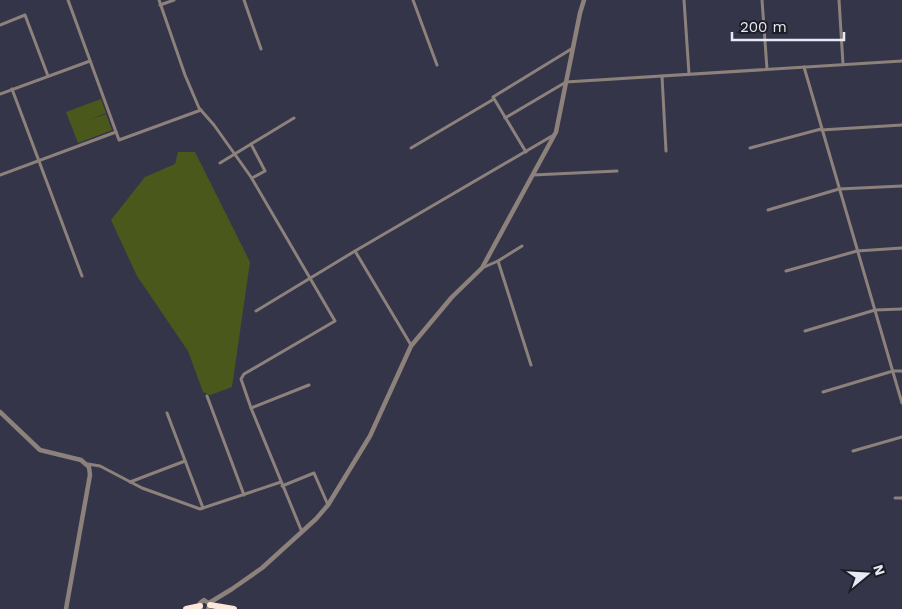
<svg xmlns="http://www.w3.org/2000/svg" width="902" height="609" viewBox="0 0 902 609" font-family="'Work Sans',sans-serif">
	<rect width="100%" height="100%" fill="#35354a"/>
	<!-- green -->
	<g fill="#4b581c">
		<polygon points="101,99 106,113 89,120 106,114 112,130 78,143 66,112"/>
		<polygon points="178,152 195,152 250,262 232,387 210,395 203,392 188,351 137,276 111,220 145,177 175,164"/>
	</g>
	<g fill="none" stroke-linecap="round" stroke-linejoin="round">
		<!-- minor -->
		<g stroke="#8c817b" stroke-width="3">
			<polyline points="68,0 119,140 201,110"/>
			<polyline points="159,0 185,75 199,108 214,125 251,177 335,321 244,374 241,379 251,408 302,532"/>
			<polyline points="244,0 261,49"/>
			<polyline points="413,0 437,65"/>
			<polyline points="684,0 689,74"/>
			<polyline points="762,0 767,69"/>
			<polyline points="839,0 843,64"/>
			<polyline points="160,5 174,0"/>
			<polyline points="0,25 25,15 48,76"/>
			<polyline points="804,67 902,403"/>
			<polyline points="662,76 666,151"/>
			<polyline points="12,89 82,276"/>
			<polyline points="0,94 90,61"/>
			<polyline points="505,118 566,82 902,61"/>
			<polyline points="821,130 902,125"/>
			<polyline points="251,144 265,171 252,178"/>
			<polyline points="411,148 494,99"/>
			<polyline points="750,148 821,129"/>
			<polyline points="526,152 493,97 573,48"/>
			<polyline points="220,163 294,118"/>
			<polyline points="0,175 116,132"/>
			<polyline points="533,175 617,171"/>
			<polyline points="768,210 839,189 902,186"/>
			<polyline points="355,251 411,345"/>
			<polyline points="498,261 531,365"/>
			<polyline points="482,268 498,261 522,246"/>
			<polyline points="786,271 857,251 902,248"/>
			<polyline points="256,311 355,251 552,136"/>
			<polyline points="805,331 875,310 902,309"/>
			<polyline points="823,392 893,371 902,371"/>
			<polyline points="207,396 244,495"/>
			<polyline points="251,408 309,385"/>
			<polyline points="167,413 203,508"/>
			<polyline points="853,451 902,437"/>
			<polyline points="88,464 100,466 142,488 200,509 281,482"/>
			<polyline points="130,482 185,461"/>
			<polyline points="282,486 314,473 328,505"/>
			<polyline points="895,498 902,498"/>
		</g>
		<!-- tertiary -->
		<g stroke="#8c817b" stroke-width="4.5">
			<polyline points="0,412 40,450 81,460 89,467 90,475 66,609"/>
			<polyline points="209,603 232,589 262,568 316,519 328,505 370,436 411,346 452,297 482,268 556,132 580,13 584,0"/>
			<polyline points="201,609 200,603 204,600 210,604 208,609"/>
		</g>
		<!-- motorway -->
		<g stroke="#fce7db" stroke-width="6">
			<polyline points="210,605 234,609"/>
			<polyline points="186,609 200,606"/>
		</g>
	</g>
	<!-- north arrow -->
	<g transform="translate(867 574) rotate(72)" stroke="#1e1e27" stroke-width="4" paint-order="stroke">
	<path d="M0-4L9 19L0 12L-9 19Z" fill="#e8e9f6"/>
	<text y="-8" font-size="14" font-weight="bold" text-anchor="middle" fill="#e8e9f6">N</text>
	</g>
	<!-- scale -->
	<path d="M732 32v8h112v-8" fill="none" stroke="#e8e9f6" stroke-width="2.5"/>
	<text x="740" y="32" font-size="15" fill="#e8e9f6" stroke="#1e1e27" stroke-width="4" paint-order="stroke">200 m</text>
</svg>
